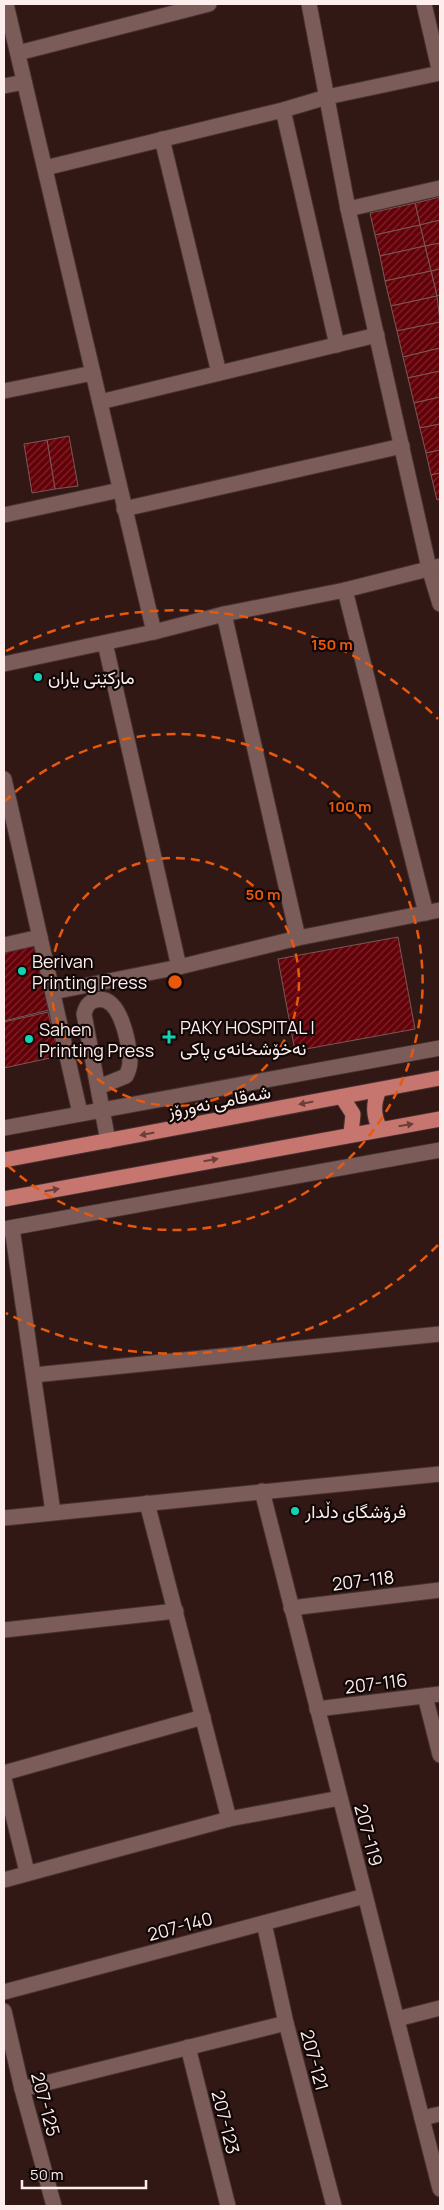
<svg xmlns="http://www.w3.org/2000/svg" width="444" height="2210" viewBox="0 0 444 2210" font-family="Manrope,Vazirmatn,sans-serif">
	<defs>
		<pattern id="building-hatch" width="6" height="6" patternUnits="userSpaceOnUse" patternTransform="scale(1.25)"><rect width="6" height="6" fill="#640108"/><path d="M-1 1l2-2M0 6l6-6M5 7l2-2" fill="none" stroke="#7b262c"/></pattern>
	</defs>
	<rect width="100%" height="100%" fill="#311815"/>
	<!-- building -->
	<g fill="url(#building-hatch)" stroke="#785955">
		<polygon points="440,197 440,220 420,225 415,203"/>
		<polygon points="415,203 420,225 375,235 370,213"/>
		<polygon points="440,220 440,243 425,246 420,225"/>
		<polygon points="420,225 425,246 380,256 375,235"/>
		<polygon points="440,243 440,269 431,271 425,246"/>
		<polygon points="425,246 431,271 385,281 380,256"/>
		<polygon points="440,269 440,295 437,296 431,271"/>
		<polygon points="431,271 437,296 391,306 385,281"/>
		<polygon points="437,296 440,322 397,331 391,306"/>
		<polygon points="440,322 440,348 403,357 397,331"/>
		<polygon points="440,348 440,371 408,378 403,357"/>
		<polygon points="440,371 440,397 414,403 408,378"/>
		<polygon points="440,397 440,424 420,428 414,403"/>
		<polygon points="440,424 440,450 426,453 420,428"/>
		<polygon points="69,436 78,486 55,489 47,440"/>
		<polygon points="47,440 55,489 32,493 24,444"/>
		<polygon points="440,450 440,473 431,475 426,453"/>
		<polygon points="440,473 440,499 437,500 431,475"/>
		<polygon points="398,937 415,1029 295,1051 278,959"/>
		<polygon points="33,940 49,1010 4,1021 4,947"/>
		<polygon points="48,1012 59,1056 4,1068 4,1022"/>
	</g>
	<g fill="none" stroke-linecap="round" stroke-linejoin="round">
		<!-- minor casing -->
		<g stroke="#463232" stroke-width="17">
			<g id="minor">
				<polyline points="6,4 154,632"/>
				<polyline points="309,4 348,209 429,568 440,604"/>
				<polyline points="424,4 440,73"/>
				<polyline points="18,53 209,4"/>
				<polyline points="4,86 24,82"/>
				<polyline points="283,110 337,345"/>
				<polyline points="162,139 219,373"/>
				<polyline points="45,168 283,110 327,97 440,73"/>
				<polyline points="348,209 440,188"/>
				<polyline points="4,391 93,373"/>
				<polyline points="100,402 377,335"/>
				<polyline points="124,509 402,446"/>
				<polyline points="4,515 120,490"/>
				<polyline points="345,590 426,913"/>
				<polyline points="224,614 298,938"/>
				<polyline points="105,643 179,967"/>
				<polyline points="4,664 154,632 224,614 345,590 440,566"/>
				<polyline points="4,779 80,1113"/>
				<polyline points="4,945 40,937"/>
				<polyline points="53,992 179,967 298,938 440,910"/>
				<path d="M99,1087L126,1076C128,1072 130,1067 130,1061C129,1045 121,993 96,1000C88,1002 86,1007 84,1014L108,1141"/>
				<polyline points="4,1128 440,1048"/>
				<polyline points="12,1228 53,1512"/>
				<polyline points="4,1229 440,1150"/>
				<polyline points="34,1375 440,1334"/>
				<polyline points="262,1491 440,2189"/>
				<polyline points="147,1503 229,1819"/>
				<polyline points="4,1518 440,1474"/>
				<polyline points="291,1608 440,1590"/>
				<polyline points="4,1630 176,1611"/>
				<polyline points="425,1696 440,1755"/>
				<polyline points="317,1709 440,1694"/>
				<polyline points="4,1773 203,1717"/>
				<polyline points="4,1779 27,1872"/>
				<polyline points="4,1880 229,1819 340,1798"/>
				<polyline points="264,1923 286,2023 334,2206"/>
				<polyline points="4,1992 365,1896"/>
				<polyline points="4,2011 22,2089 54,2206"/>
				<polyline points="397,2019 440,2008"/>
				<polyline points="188,2047 228,2206"/>
				<polyline points="22,2089 286,2023"/>
				<polyline points="422,2118 440,2114"/>
			</g>
		</g>
		<!-- major casing -->
		<g stroke="#463232" stroke-width="17">
			<g id="major">
				<path d="M379,1090C373,1104 373,1115 380,1129"/>
				<polyline points="342,1097 353,1114 351,1134"/>
				<polyline points="4,1160 440,1078"/>
				<polyline points="4,1199 440,1119"/>
			</g>
		</g>
		<!-- minor -->
		<use href="#minor" stroke="#7c5c59" stroke-width="15"/>
		<!-- major -->
		<use href="#major" stroke="#c7766f" stroke-width="15"/>
	</g>
	<!-- one-way arrows -->
	<defs><path id="oneway-solid" d="M-6-.8H1V-3.2L6.5 0L1 3.2V.8H-6Z" transform="scale(1.25)"/></defs>
	<g fill="#6c3e3a">
		<use href="#oneway-solid" transform="translate(306 1103) rotate(169)"/>
		<use href="#oneway-solid" transform="translate(406 1125) rotate(-9)"/>
		<use href="#oneway-solid" transform="translate(147 1134) rotate(169)"/>
		<use href="#oneway-solid" transform="translate(211 1160) rotate(-10)"/>
		<use href="#oneway-solid" transform="translate(52 1190) rotate(-10)"/>
	</g>
	<!-- distance rings -->
	<g fill="none" stroke="#e8590c" stroke-width="2.5" stroke-dasharray="9 6">
		<circle cx="175" cy="982" r="124"/>
		<path d="M4 802A248 248 0 1 1 4 1162"/>
		<path d="M438 1245A372 372 0 0 1 6 1313M6 651A372 372 0 0 1 438 719"/>
	</g>
	<!-- markers -->
	<g fill="#10d5b4" stroke="#110706" stroke-width="2">
		<circle cx="38" cy="677" r="5"/>
		<circle cx="22" cy="971" r="5"/>
		<path d="M166.5 1029.5h5v5h5v5h-5v5h-5v-5h-5v-5h5z"/>
		<circle cx="29" cy="1039" r="5"/>
		<circle cx="295" cy="1511" r="5"/>
	</g>
	<g text-anchor="middle" dominant-baseline="central" stroke-width="4.5" stroke-linejoin="round" paint-order="stroke">
		<!-- poi labels -->
		<g font-size="18" fill="#fdedec" stroke="#110706" text-anchor="start">
			<text x="48" y="677">مارکێتی یاران</text>
			<text x="32" y="961">Berivan<tspan x="32" dy="21">Printing Press</tspan></text>
			<text x="180" y="1027">PAKY HOSPITAL |<tspan x="180" dy="21">نەخۆشخانەی پاکی</tspan></text>
			<text x="39" y="1029">Sahen<tspan x="39" dy="21">Printing Press</tspan></text>
			<text x="305" y="1511">فرۆشگای دڵدار</text>
		</g>
		<!-- street labels -->
		<g font-size="18" fill="#fdedec" stroke="#110706">
			<text transform="translate(219 1101) rotate(-11)">شەقامی نەورۆز</text>
			<text transform="translate(363 1580) rotate(-7)">207-118</text>
			<text transform="translate(376 1683) rotate(-7)">207-116</text>
			<text transform="translate(369 1835) rotate(75)">207-119</text>
			<text transform="translate(180 1926) rotate(-15)">207-140</text>
			<text transform="translate(315 2060) rotate(75)">207-121</text>
			<text transform="translate(46 2104) rotate(75)">207-125</text>
			<text transform="translate(226 2122) rotate(76)">207-123</text>
		</g>
	</g>
	<circle cx="175" cy="982" r="8" fill="#e8590c" stroke="#110706" stroke-width="2.5"/>
	<g font-size="15" text-anchor="middle" font-weight="bold" fill="#e8590c" stroke="#110706" stroke-width="4.5" stroke-linejoin="round" paint-order="stroke">
		<text x="332" y="650">150 m</text>
		<text x="350" y="812">100 m</text>
		<text x="263" y="900">50 m</text>
	</g>
	<!-- border -->
	<rect width="444" height="2210" fill="none" stroke="#fdedec" stroke-width="10"/>
	<!-- scale -->
	<path d="M22 2180v8h124v-8" fill="none" stroke="#fdedec" stroke-width="2.5"/>
	<text x="30" y="2180" font-size="15" fill="#fdedec" stroke="#110706" stroke-width="4" paint-order="stroke">50 m</text>
</svg>
